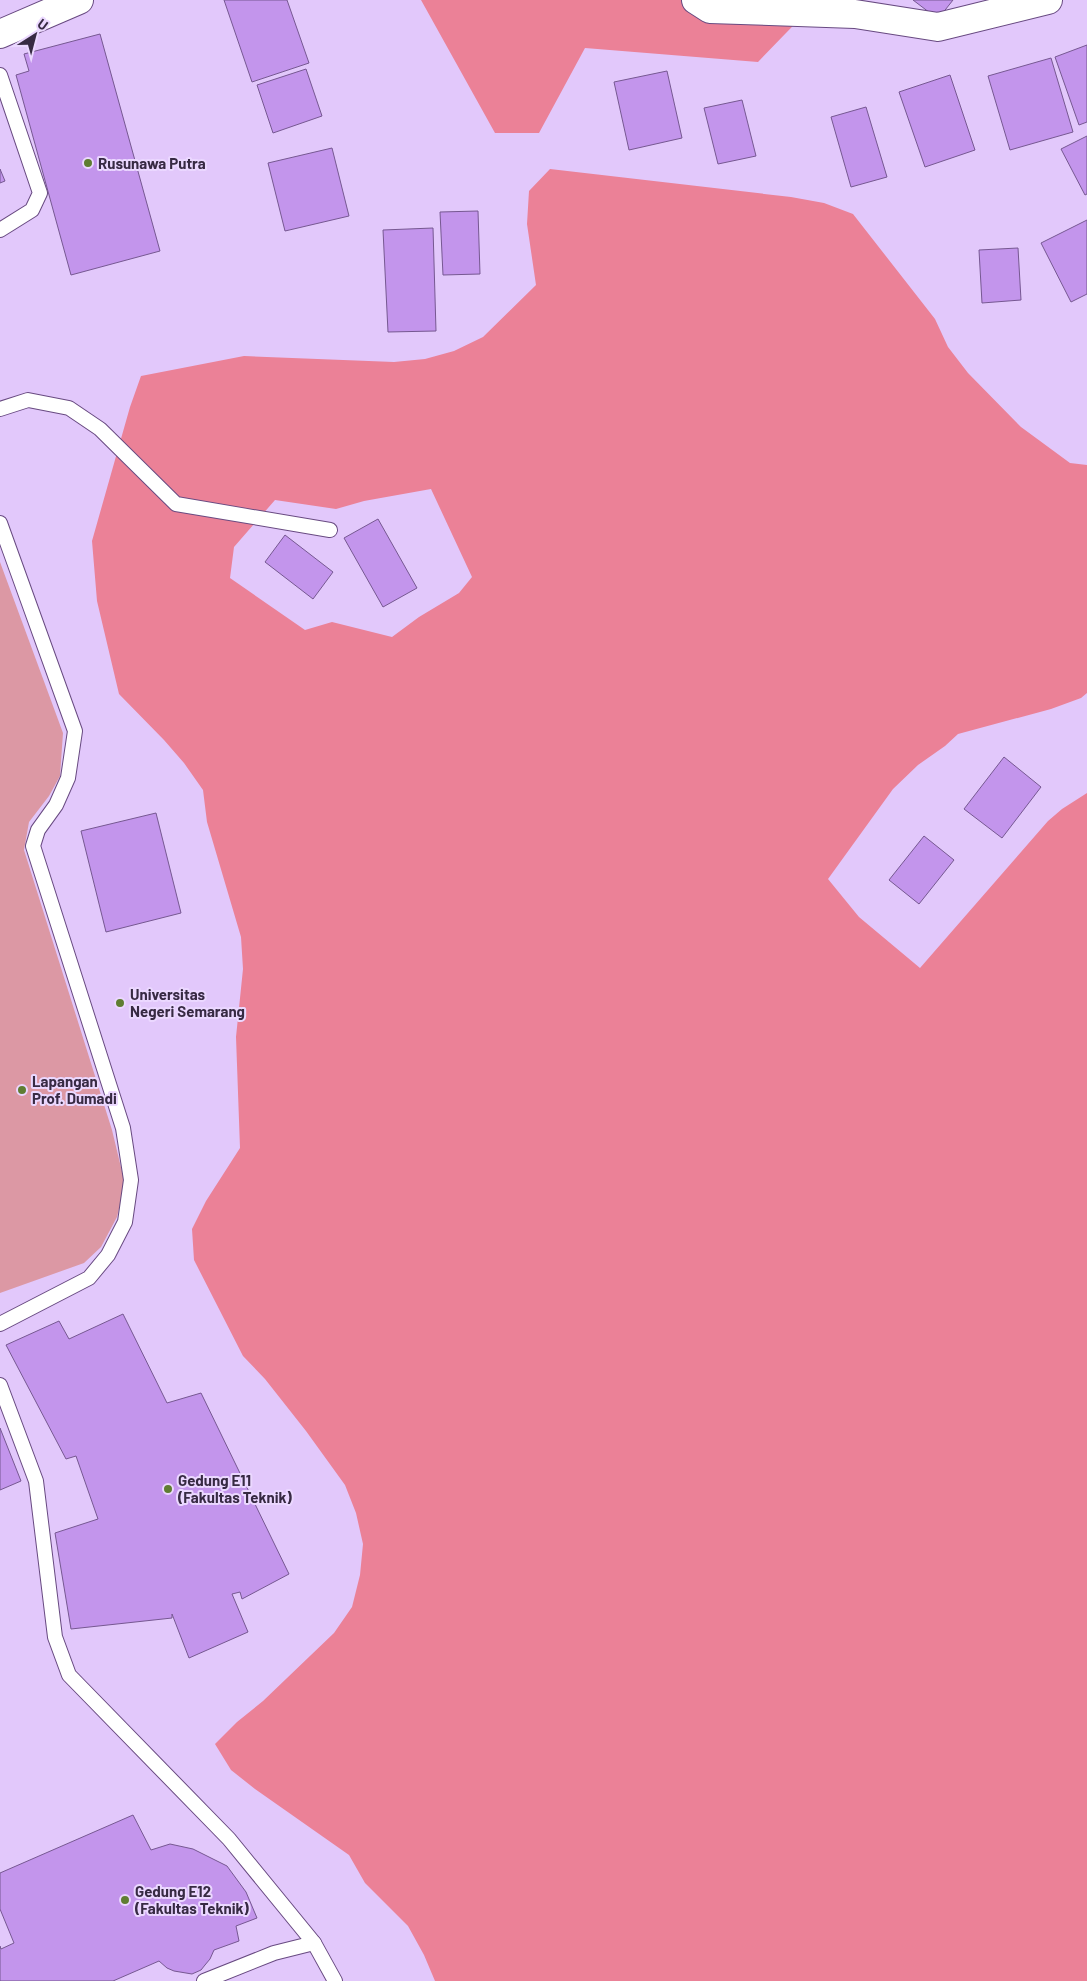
<svg xmlns="http://www.w3.org/2000/svg" width="1087" height="1981" viewBox="0 0 1087 1981" font-family="Barlow,sans-serif">
	<rect width="100%" height="100%" fill="#e2c8fb"/>
	<!-- green -->
	<polygon fill="#dc98a4" points="0,562 63,733 60,776 49,796 29,822 24,850 112,1130 125,1184 117,1217 101,1247 84,1263 0,1293"/>
	<!-- forest -->
	<g fill="#eb8197" fill-rule="evenodd">
		<polygon points="421,0 818,0 758,62 585,48 539,133 495,133"/>
		<path d="M550,169L791,197L824,203L853,214L935,319L948,347L968,373L1021,427L1070,463L1087,465V693L1081,698L1051,709L958,734L945,746L918,765L893,789L828,879L859,917L920,968L1048,821L1062,809L1087,793V1981H435L424,1955L408,1926L365,1883L349,1855L255,1789L231,1770L215,1744L237,1722L263,1701L334,1633L352,1607L360,1575L363,1544L356,1513L345,1485L306,1431L265,1379L243,1356L194,1260L192,1229L206,1201L240,1148L236,1037L243,969L241,937L207,822L203,790L184,763L164,740L119,694L97,601L92,541L130,407L141,376L244,356L394,362L425,359L454,351L483,337L536,285L527,224L529,191ZM431,489L472,577L459,593L419,617L392,637L332,622L305,630L230,578L234,547L275,500L336,509L364,501Z"/>
	</g>
	<!-- building -->
	<g fill="#c395ec" stroke="#765891">
		<polygon points="224,0 287,0 309,63 252,82"/>
		<polygon points="913,0 953,0 938,19"/>
		<polygon points="100,34 160,251 71,275 16,75 29,71 24,54"/>
		<polygon points="1087,45 1087,122 1079,125 1055,57"/>
		<polygon points="1051,58 1073,132 1010,150 988,76"/>
		<polygon points="306,69 322,116 273,133 257,85"/>
		<polygon points="667,71 682,138 629,150 614,82"/>
		<polygon points="950,75 975,150 925,167 899,92"/>
		<polygon points="742,100 756,156 718,164 704,108"/>
		<polygon points="866,107 887,177 851,187 831,117"/>
		<polygon points="1087,136 1087,194 1085,195 1061,149"/>
		<polygon points="332,148 349,216 285,231 268,163"/>
		<polygon points="0,169 5,181 0,183"/>
		<polygon points="478,211 480,274 443,275 440,212"/>
		<polygon points="1087,220 1087,294 1071,302 1041,243"/>
		<polygon points="433,228 436,331 388,332 383,230"/>
		<polygon points="1018,248 1021,300 982,303 979,250"/>
		<polygon points="378,519 417,588 383,607 344,538"/>
		<polygon points="285,535 333,572 313,599 265,562"/>
		<polygon points="1004,757 1041,787 1002,838 964,809"/>
		<polygon points="156,813 181,913 106,932 81,831"/>
		<polygon points="924,836 954,860 919,904 889,880"/>
		<polygon points="123,1314 167,1403 201,1393 289,1574 242,1599 240,1592 232,1594 248,1632 189,1658 172,1614 172,1618 71,1629 55,1533 98,1519 76,1456 66,1459 6,1345 59,1321 69,1339"/>
		<polygon points="0,1428 21,1481 0,1490"/>
		<polygon points="133,1815 151,1850 170,1844 193,1849 227,1866 246,1892 257,1918 236,1926 239,1941 214,1950 210,1959 205,1965 201,1970 192,1974 174,1971 167,1968 159,1961 113,1981 0,1981 0,1946 1,1949 14,1943 0,1909 0,1873"/>
	</g>
	<g fill="none" stroke-linecap="round" stroke-linejoin="round">
		<!-- service casing -->
		<g stroke="#684a81" stroke-width="16">
			<g id="service">
				<polyline points="0,75 40,193 32,210 0,230"/>
				<polyline points="0,409 28,400 69,408 100,429 176,504 330,530"/>
				<polyline points="0,523 75,731 68,778 56,805 38,830 33,846 123,1128 131,1180 125,1222 108,1255 89,1278 0,1324"/>
				<polyline points="0,1385 36,1481 55,1637 69,1675 229,1839 314,1943 274,1953 204,1981"/>
				<polyline points="314,1943 335,1981"/>
			</g>
		</g>
		<!-- minor casing -->
		<g stroke="#684a81" stroke-width="30">
			<g id="minor">
				<polyline points="696,0 710,9 855,14 938,27 1048,0"/>
				<polyline points="0,34 79,0"/>
			</g>
		</g>
		<!-- service -->
		<use href="#service" stroke="#fff" stroke-width="14"/>
		<!-- minor -->
		<use href="#minor" stroke="#fff" stroke-width="28"/>
	</g>
	<!-- markers -->
	<g fill="#5f7d32" stroke="#ebd8ff" stroke-width="2">
		<circle cx="88" cy="163" r="5"/>
		<circle cx="120" cy="1003" r="5"/>
		<circle cx="22" cy="1090" r="5"/>
		<circle cx="168" cy="1489" r="5"/>
		<circle cx="125" cy="1900" r="5"/>
	</g>
	<g text-anchor="middle" dominant-baseline="central" stroke-width="4" stroke-linejoin="round" paint-order="stroke">
		<!-- poi labels -->
		<g font-size="15" font-weight="bold" fill="#372a43" stroke="#ebd8ff" text-anchor="start">
			<text x="98" y="163">Rusunawa Putra</text>
			<text x="130" y="994">Universitas<tspan x="130" dy="17">Negeri Semarang</tspan></text>
			<text x="32" y="1081">Lapangan<tspan x="32" dy="17">Prof. Dumadi</tspan></text>
			<text x="178" y="1480">Gedung E11<tspan x="178" dy="17">(Fakultas Teknik)</tspan></text>
			<text x="135" y="1891">Gedung E12<tspan x="135" dy="17">(Fakultas Teknik)</tspan></text>
		</g>
	</g>
	<!-- north arrow -->
	<g transform="translate(35 35) rotate(36)" stroke="#ebd8ff" stroke-width="4" paint-order="stroke">
	<path d="M0-4L9 19L0 12L-9 19Z" fill="#372a43"/>
	<text y="-8" font-size="14" font-weight="bold" text-anchor="middle" fill="#372a43">U</text>
	</g>
</svg>
